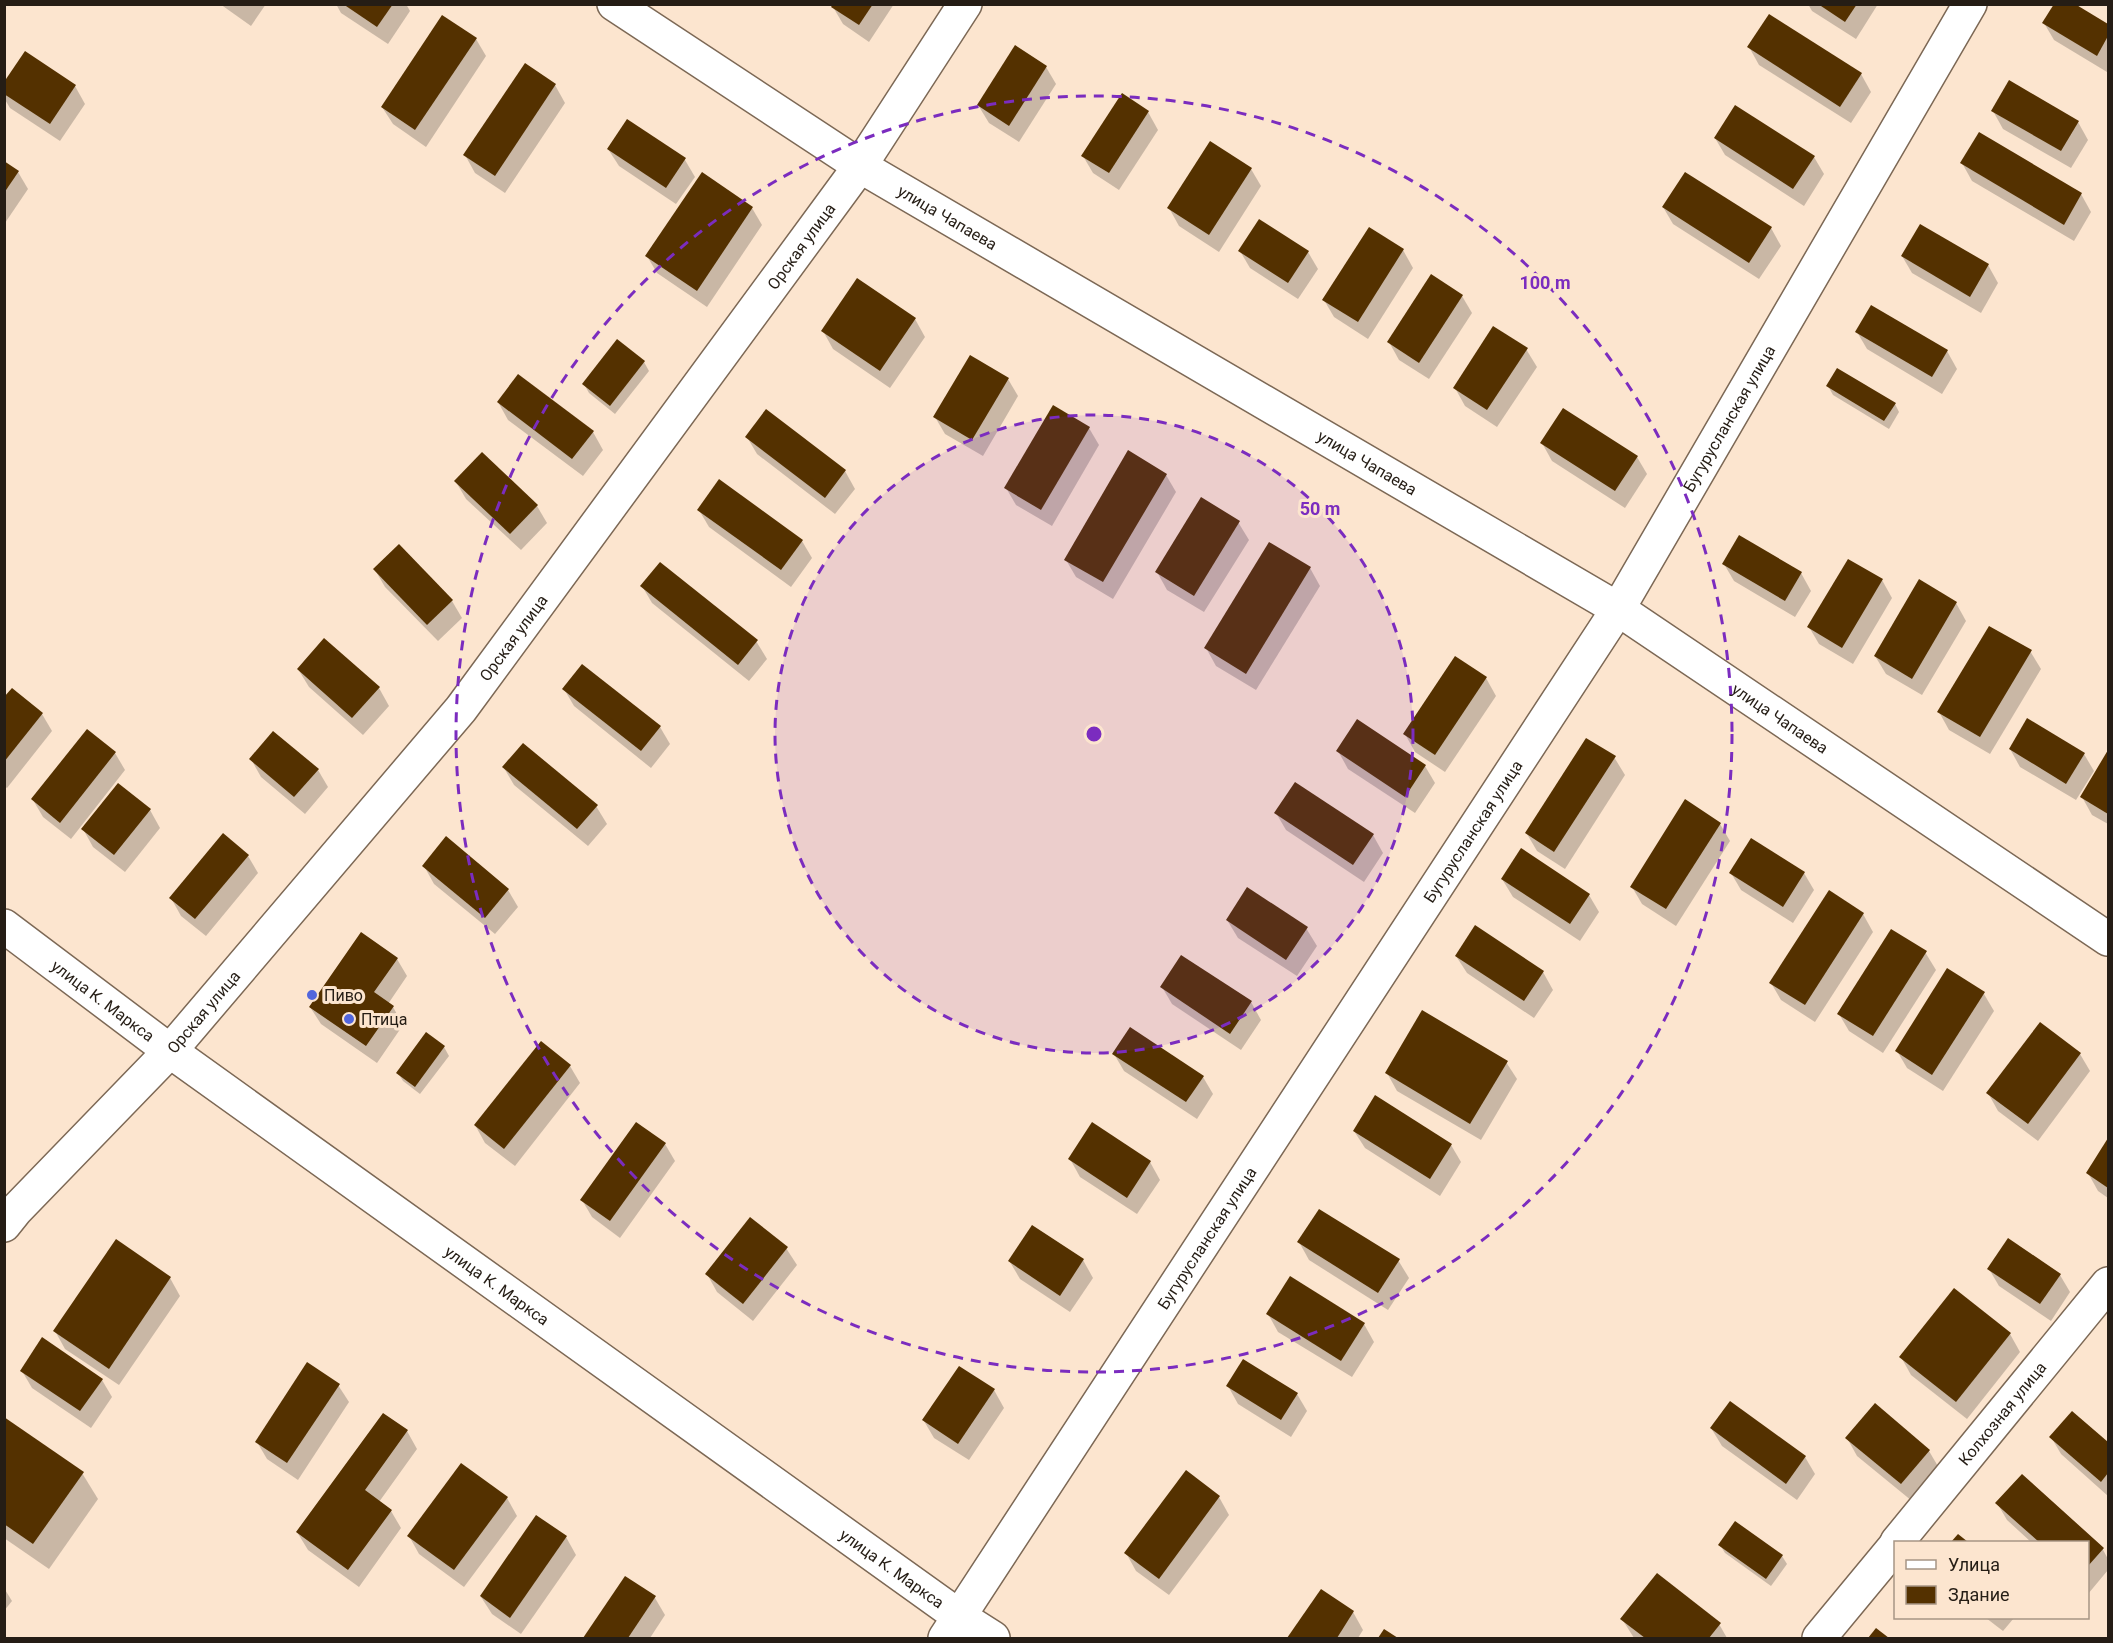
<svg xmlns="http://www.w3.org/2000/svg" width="2113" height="1643" viewBox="0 0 2113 1643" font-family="Roboto,sans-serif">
	<rect width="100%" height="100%" fill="#fce5cf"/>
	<!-- shadow -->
	<g fill="#0003">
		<polygon points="220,4 266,4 251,26"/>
		<polygon points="336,4 406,4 410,11 388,44 341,13"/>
		<polygon points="835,4 894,4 869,42 843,24 833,7"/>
		<polygon points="1808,4 1878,4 1856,39 1812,11"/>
		<polygon points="2072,4 2108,26 2108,69 2107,72 2054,40 2044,23"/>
		<polygon points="476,39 486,56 426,147 393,124 382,107"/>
		<polygon points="1749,47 1861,74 1871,92 1851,123 1759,65"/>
		<polygon points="1046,67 1056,84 1019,142 989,123 978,105"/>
		<polygon points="4,84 75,86 85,104 60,141 10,108 4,98"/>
		<polygon points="555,85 565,103 505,193 475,173 465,155"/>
		<polygon points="1993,111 2078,122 2088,140 2071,168 2003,129"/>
		<polygon points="1148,112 1158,130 1119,190 1093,173 1083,156"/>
		<polygon points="1715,138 1814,157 1824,174 1804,206 1725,155"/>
		<polygon points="608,149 685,160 695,177 676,204 619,166"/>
		<polygon points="4,163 18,172 28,189 5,223"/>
		<polygon points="1962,163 2081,194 2091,212 2074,241 1972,181"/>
		<polygon points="1251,169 1261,186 1219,252 1179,226 1169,208"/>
		<polygon points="1663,207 1771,228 1781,246 1759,279 1673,224"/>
		<polygon points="752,208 762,225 707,307 657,273 647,256"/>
		<polygon points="1369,229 1403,250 1413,268 1368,339 1334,317 1324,300"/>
		<polygon points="1240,251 1308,252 1318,269 1298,299 1250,268"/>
		<polygon points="1902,256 1988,265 1998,283 1981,313 1912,273"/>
		<polygon points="1462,296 1472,313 1429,379 1399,360 1389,342"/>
		<polygon points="915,319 925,337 890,388 833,349 823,331"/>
		<polygon points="1857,332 1947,351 1957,369 1942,394 1867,349"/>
		<polygon points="1526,349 1537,367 1497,427 1465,406 1455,388"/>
		<polygon points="644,362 649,371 615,414 589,393 584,384"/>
		<polygon points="1008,379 1018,396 983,456 945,434 935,417"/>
		<polygon points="1828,386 1895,404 1899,412 1889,429 1833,395"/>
		<polygon points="498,402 593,432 603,450 583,476 508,420"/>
		<polygon points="1089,428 1099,445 1052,526 1016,505 1006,488"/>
		<polygon points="747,437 845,471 855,489 835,514 757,454"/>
		<polygon points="1542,443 1637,457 1647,474 1625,508 1552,461"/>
		<polygon points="1166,475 1176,492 1113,599 1076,577 1066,560"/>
		<polygon points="456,482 537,506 547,523 521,550 466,499"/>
		<polygon points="699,510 802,541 812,558 791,587 709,527"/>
		<polygon points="1238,522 1249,540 1204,612 1167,590 1157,572"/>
		<polygon points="1724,564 1801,573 1811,591 1795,617 1734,581"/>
		<polygon points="1310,568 1320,586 1256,690 1216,666 1206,648"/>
		<polygon points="375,570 452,601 462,618 438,641 385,587"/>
		<polygon points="1882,580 1892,598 1853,664 1819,644 1809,627"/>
		<polygon points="642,586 756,641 767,659 749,681 652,603"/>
		<polygon points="1956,603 1966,621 1922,695 1886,674 1875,656"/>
		<polygon points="2030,651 2041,669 1990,754 1949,730 1939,712"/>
		<polygon points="298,669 379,688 389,706 363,735 309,687"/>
		<polygon points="1486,678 1496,696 1445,772 1415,752 1405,734"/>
		<polygon points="564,689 660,727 670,744 651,768 574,706"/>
		<polygon points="4,700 42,714 52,731 7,788 4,786"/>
		<polygon points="2010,749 2084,754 2094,771 2076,800 2020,767"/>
		<polygon points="1338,751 1425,766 1435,783 1415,813 1348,769"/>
		<polygon points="115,753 125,770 71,839 43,817 33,800"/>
		<polygon points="2108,753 2108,824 2092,815 2082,797"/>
		<polygon points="1614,757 1625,775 1565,869 1537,851 1527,834"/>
		<polygon points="251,759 318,770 328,787 305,814 261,777"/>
		<polygon points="504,768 596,806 607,824 588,846 514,785"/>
		<polygon points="119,785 150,810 160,828 125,872 93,847 83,829"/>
		<polygon points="1276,813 1373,835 1383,853 1364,882 1286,830"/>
		<polygon points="1720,824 1730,841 1676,926 1642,904 1632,887"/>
		<polygon points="248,856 258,873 206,936 181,916 171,898"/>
		<polygon points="424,866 508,890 518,907 495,934 434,884"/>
		<polygon points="1731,873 1804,873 1814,890 1793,923 1741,890"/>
		<polygon points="1502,879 1589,895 1599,912 1580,941 1513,897"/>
		<polygon points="1863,914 1873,932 1815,1022 1781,1000 1771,983"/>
		<polygon points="1227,920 1306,928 1317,946 1297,976 1238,938"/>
		<polygon points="1925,952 1936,970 1883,1053 1849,1031 1839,1014"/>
		<polygon points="1456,956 1543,972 1553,990 1534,1018 1467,973"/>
		<polygon points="397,959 407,976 388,1004 393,1007 403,1025 377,1063 321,1024 310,1007"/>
		<polygon points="1162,987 1251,1002 1261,1020 1241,1050 1172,1004"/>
		<polygon points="1984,994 1994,1011 1943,1091 1907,1068 1897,1051"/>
		<polygon points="444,1047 449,1056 420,1094 403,1081 398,1073"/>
		<polygon points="1114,1054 1203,1077 1213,1094 1197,1119 1124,1071"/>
		<polygon points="2080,1054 2090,1071 2038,1141 1998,1111 1988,1093"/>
		<polygon points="1506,1062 1517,1079 1481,1140 1397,1091 1387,1073"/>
		<polygon points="570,1066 580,1083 515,1166 485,1143 475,1125"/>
		<polygon points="1354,1131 1451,1145 1461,1162 1440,1196 1365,1148"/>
		<polygon points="2108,1141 2108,1198 2098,1191 2088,1173"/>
		<polygon points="665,1144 675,1161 620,1238 592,1217 582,1200"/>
		<polygon points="1070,1159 1150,1162 1160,1180 1137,1214 1080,1177"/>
		<polygon points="1299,1242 1398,1260 1409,1278 1388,1310 1309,1260"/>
		<polygon points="786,1248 797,1265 753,1321 717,1292 707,1274"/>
		<polygon points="1083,1260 1093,1278 1070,1312 1020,1279 1010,1262"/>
		<polygon points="1989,1269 2060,1275 2070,1292 2051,1321 1999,1286"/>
		<polygon points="170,1278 180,1296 119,1385 65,1349 55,1331"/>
		<polygon points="1268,1314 1364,1324 1374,1342 1352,1377 1278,1332"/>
		<polygon points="2010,1334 2020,1352 1967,1419 1911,1375 1901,1357"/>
		<polygon points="22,1371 102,1380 112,1397 91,1428 32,1388"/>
		<polygon points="338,1385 349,1402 298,1480 267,1459 257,1442"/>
		<polygon points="1228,1386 1297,1394 1307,1411 1291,1437 1238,1404"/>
		<polygon points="994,1390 1004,1408 969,1460 934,1438 924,1421"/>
		<polygon points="2072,1413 2108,1444 2108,1496 2061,1454 2051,1437"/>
		<polygon points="4,1419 82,1473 98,1499 49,1569 4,1538"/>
		<polygon points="1711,1428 1805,1457 1815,1474 1797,1500 1722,1446"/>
		<polygon points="407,1431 417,1449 379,1502 391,1511 401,1528 359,1587 308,1550 297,1532"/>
		<polygon points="1847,1438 1929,1451 1939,1468 1912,1501 1857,1456"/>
		<polygon points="1186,1472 1219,1497 1229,1515 1169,1595 1136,1571 1126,1553"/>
		<polygon points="2022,1476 2102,1548 2108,1559 2108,1570 2088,1594 2088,1542 2031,1542 2007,1520 1997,1503"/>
		<polygon points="507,1498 517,1516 464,1587 419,1554 409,1536"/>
		<polygon points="566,1537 576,1555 521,1634 492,1614 481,1597"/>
		<polygon points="1720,1545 1782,1556 1787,1564 1771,1586 1725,1553"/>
		<polygon points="625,1578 655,1598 665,1615 650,1638 585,1638"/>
		<polygon points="4,1588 12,1601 4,1611"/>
		<polygon points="1321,1591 1353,1612 1363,1630 1358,1638 1289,1638"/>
		<polygon points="1986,1618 2014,1618 2003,1631"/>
		<polygon points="1622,1619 1719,1624 1727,1638 1634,1638"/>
	</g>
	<!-- building -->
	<g fill="#543100">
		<polygon points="343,4 393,4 377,27"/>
		<polygon points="833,4 873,4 859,25 831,7"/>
		<polygon points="1818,4 1857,4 1845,22"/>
		<polygon points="2054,4 2075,4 2108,24 2108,36 2097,56 2042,23"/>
		<polygon points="1769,14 1862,73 1840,107 1747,47"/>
		<polygon points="442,15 477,38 415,130 381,107"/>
		<polygon points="1015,45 1047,66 1009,126 977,105"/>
		<polygon points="25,51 76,85 50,124 4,94 4,82"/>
		<polygon points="525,63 556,84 495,176 463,155"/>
		<polygon points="2009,80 2079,121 2061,151 1991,111"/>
		<polygon points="1122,93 1149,111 1109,173 1081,156"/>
		<polygon points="1735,105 1815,156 1793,189 1714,138"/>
		<polygon points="627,119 686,158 666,188 607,149"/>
		<polygon points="1979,132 2082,193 2064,225 1960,163"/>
		<polygon points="1210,141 1252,168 1209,235 1167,208"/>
		<polygon points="4,161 19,171 4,193"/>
		<polygon points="702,172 753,207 697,291 645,256"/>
		<polygon points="1685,172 1772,227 1749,263 1662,207"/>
		<polygon points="1259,219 1309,251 1288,283 1238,251"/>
		<polygon points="1920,224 1989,264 1970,297 1901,256"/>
		<polygon points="1369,227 1404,249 1358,322 1322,300"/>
		<polygon points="1431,274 1463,295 1419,363 1387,342"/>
		<polygon points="857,278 916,318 880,371 821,331"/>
		<polygon points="1871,305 1948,350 1932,377 1855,332"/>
		<polygon points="1493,326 1528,348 1487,410 1453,388"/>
		<polygon points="617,339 645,361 610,406 582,384"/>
		<polygon points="970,355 1009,378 972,440 933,417"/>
		<polygon points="1837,368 1896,403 1884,421 1826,386"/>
		<polygon points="518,374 594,431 572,459 497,402"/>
		<polygon points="1053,405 1090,427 1041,510 1004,488"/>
		<polygon points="1563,408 1638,456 1615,491 1540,443"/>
		<polygon points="766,409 846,470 825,498 745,437"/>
		<polygon points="1128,450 1167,474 1103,582 1064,560"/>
		<polygon points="482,452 538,505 510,534 454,481"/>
		<polygon points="719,479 803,540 781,570 697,510"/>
		<polygon points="1201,497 1240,521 1194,596 1155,572"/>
		<polygon points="1739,535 1802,572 1785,601 1722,564"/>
		<polygon points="1269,542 1311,567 1246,674 1204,648"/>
		<polygon points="399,544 453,600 427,625 373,569"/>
		<polygon points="1848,559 1883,579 1842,648 1807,627"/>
		<polygon points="660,562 758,640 738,665 640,586"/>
		<polygon points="1919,579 1957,602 1912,679 1874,656"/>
		<polygon points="1989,626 2032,650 1980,737 1937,712"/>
		<polygon points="324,638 380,687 352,718 297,669"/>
		<polygon points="1455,656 1487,677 1435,755 1403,734"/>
		<polygon points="582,664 661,726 641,751 562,689"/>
		<polygon points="12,688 43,713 4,762 4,697"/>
		<polygon points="2027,718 2085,753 2066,784 2009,749"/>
		<polygon points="1357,719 1426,765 1405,797 1336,751"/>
		<polygon points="87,729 116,752 60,823 31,799"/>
		<polygon points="273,731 319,769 294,797 249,759"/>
		<polygon points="1586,738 1616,756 1554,852 1525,833"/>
		<polygon points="523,743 598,805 577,829 502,767"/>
		<polygon points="2108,750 2108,814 2080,797"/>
		<polygon points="1295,782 1374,834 1353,865 1274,813"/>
		<polygon points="118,783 151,809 114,855 81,829"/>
		<polygon points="1685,799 1721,823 1666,909 1630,887"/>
		<polygon points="223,833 249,855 195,919 169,898"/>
		<polygon points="446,836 509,889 485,918 422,866"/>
		<polygon points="1751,838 1805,872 1783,907 1729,873"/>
		<polygon points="1521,848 1590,894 1570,924 1501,879"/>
		<polygon points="1247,887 1308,927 1286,960 1226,920"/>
		<polygon points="1829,890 1864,913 1805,1005 1769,983"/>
		<polygon points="1475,925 1544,971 1524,1001 1455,956"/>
		<polygon points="1891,929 1927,951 1873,1036 1837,1014"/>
		<polygon points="361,932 398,958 374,992 394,1006 366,1046 309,1007"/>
		<polygon points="1181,955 1252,1001 1230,1034 1160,987"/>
		<polygon points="1947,968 1985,992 1932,1075 1895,1051"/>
		<polygon points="1422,1010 1508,1061 1470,1124 1385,1073"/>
		<polygon points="2040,1022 2081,1053 2028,1124 1986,1093"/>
		<polygon points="1130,1027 1204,1076 1186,1102 1112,1054"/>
		<polygon points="426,1032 445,1046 415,1087 396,1073"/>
		<polygon points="541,1041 571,1065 504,1149 474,1125"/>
		<polygon points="1375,1095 1452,1144 1430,1179 1353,1131"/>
		<polygon points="636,1122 666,1143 610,1221 580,1200"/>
		<polygon points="1092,1122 1151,1161 1127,1198 1068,1159"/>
		<polygon points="2108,1138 2108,1188 2086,1173"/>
		<polygon points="1319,1209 1400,1259 1378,1293 1297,1242"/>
		<polygon points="750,1217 788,1247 743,1304 705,1274"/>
		<polygon points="1032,1225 1084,1259 1060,1296 1008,1261"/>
		<polygon points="2008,1238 2061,1274 2040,1304 1987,1269"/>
		<polygon points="116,1239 171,1277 109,1369 53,1331"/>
		<polygon points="1290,1276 1365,1323 1341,1361 1266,1314"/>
		<polygon points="1954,1288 2011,1333 1956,1402 1899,1357"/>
		<polygon points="42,1337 103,1379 80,1411 20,1371"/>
		<polygon points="1243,1359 1298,1393 1281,1420 1226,1386"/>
		<polygon points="307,1362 340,1384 287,1463 255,1442"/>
		<polygon points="959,1366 995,1389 958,1444 922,1420"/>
		<polygon points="1730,1401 1806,1456 1786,1484 1710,1428"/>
		<polygon points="1875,1403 1930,1450 1901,1484 1845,1438"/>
		<polygon points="2072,1411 2108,1442 2108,1473 2101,1482 2049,1437"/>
		<polygon points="383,1413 408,1430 365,1490 392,1510 348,1570 296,1532"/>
		<polygon points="4,1417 84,1472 33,1544 4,1524"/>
		<polygon points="461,1463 508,1497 454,1570 407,1536"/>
		<polygon points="1186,1470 1220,1496 1159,1579 1124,1553"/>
		<polygon points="2022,1474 2104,1548 2088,1566 2088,1542 2039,1542 1995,1503"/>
		<polygon points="536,1515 567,1536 510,1618 480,1596"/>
		<polygon points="1735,1521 1783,1555 1766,1579 1718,1545"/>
		<polygon points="1958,1534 1968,1542 1951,1542"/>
		<polygon points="1657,1573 1721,1623 1709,1638 1645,1638 1620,1619"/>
		<polygon points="625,1576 656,1596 628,1638 583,1638"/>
		<polygon points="1321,1589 1354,1611 1337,1638 1287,1638"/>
		<polygon points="1876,1628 1889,1638 1868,1638"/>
		<polygon points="1384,1629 1398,1638 1378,1638"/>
	</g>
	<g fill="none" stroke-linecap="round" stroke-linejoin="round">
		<!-- minor casing -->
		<g stroke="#7c6855" stroke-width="36">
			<g id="minor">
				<path id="s1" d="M614,4L860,166L1618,609L2108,939"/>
				<path id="s2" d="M1897,1542L2108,1284"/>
				<path id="s3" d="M945,1638L1618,609L1970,4"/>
				<polyline points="1819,1638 1896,1545"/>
			</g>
		</g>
		<!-- tertiary casing -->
		<g stroke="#7c6855" stroke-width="36">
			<g id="tertiary">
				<path id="s4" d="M4,1225L16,1210L170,1051L461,709L860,166L965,4"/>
			</g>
		</g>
		<!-- secondary casing -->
		<g stroke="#7c6855" stroke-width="36">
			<g id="secondary">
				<path id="s5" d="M4,926L170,1051L960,1617L993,1638"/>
			</g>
		</g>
		<!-- minor -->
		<use href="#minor" stroke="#fff" stroke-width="33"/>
		<!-- tertiary -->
		<use href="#tertiary" stroke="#fff" stroke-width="33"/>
		<!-- secondary -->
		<use href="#secondary" stroke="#fff" stroke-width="33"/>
	</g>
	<!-- distance rings -->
	<circle cx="1094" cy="734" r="319" fill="#7b2cbf" fill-opacity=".12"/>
	<g fill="none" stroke="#7b2cbf" stroke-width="3" stroke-dasharray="10 8">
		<circle cx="1094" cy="734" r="319"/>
		<circle cx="1094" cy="734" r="638"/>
	</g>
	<!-- markers -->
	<g fill="#5266dc" stroke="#fce5cf" stroke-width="2">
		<circle cx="312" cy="995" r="6"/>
		<circle cx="349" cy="1019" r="6"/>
	</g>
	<g text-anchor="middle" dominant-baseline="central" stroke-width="6" stroke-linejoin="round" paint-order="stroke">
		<!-- street labels -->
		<g font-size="16" fill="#251d15" stroke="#fce5cf">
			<text stroke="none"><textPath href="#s1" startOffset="396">улица Чапаева</textPath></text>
			<text stroke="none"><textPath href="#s4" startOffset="1264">Орская улица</textPath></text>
			<text stroke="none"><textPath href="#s3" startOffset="1450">Бугурусланская улица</textPath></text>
			<text stroke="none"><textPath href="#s1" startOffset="882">улица Чапаева</textPath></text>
			<text stroke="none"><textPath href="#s4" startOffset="778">Орская улица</textPath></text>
			<text stroke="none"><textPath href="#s1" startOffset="1368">улица Чапаева</textPath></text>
			<text stroke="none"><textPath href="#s3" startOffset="964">Бугурусланская улица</textPath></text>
			<text stroke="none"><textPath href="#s5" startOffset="124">улица К. Маркса</textPath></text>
			<text stroke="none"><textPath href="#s4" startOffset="292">Орская улица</textPath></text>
			<text stroke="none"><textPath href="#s3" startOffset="478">Бугурусланская улица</textPath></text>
			<text stroke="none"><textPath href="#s5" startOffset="610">улица К. Маркса</textPath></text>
			<text stroke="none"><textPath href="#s2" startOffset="166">Колхозная улица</textPath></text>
			<text stroke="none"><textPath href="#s5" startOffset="1096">улица К. Маркса</textPath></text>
		</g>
		<!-- poi labels -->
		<g font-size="16" fill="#251d15" stroke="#fce5cf" text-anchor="start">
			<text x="324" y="995">Пиво</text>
			<text x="361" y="1019">Птица</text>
		</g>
	</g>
	<circle cx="1094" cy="734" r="9" fill="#7b2cbf" stroke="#fce5cf" stroke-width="3"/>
	<g font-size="18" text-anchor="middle" font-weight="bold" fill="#7b2cbf" stroke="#fce5cf" stroke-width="6" stroke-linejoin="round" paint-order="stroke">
		<text x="1545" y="289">100 m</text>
		<text x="1320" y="515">50 m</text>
	</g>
	<!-- border -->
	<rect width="2113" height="1643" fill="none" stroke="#251d15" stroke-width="12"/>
	<!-- legend -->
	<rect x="1894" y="1541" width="195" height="78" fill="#fce5cf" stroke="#a69585" stroke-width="1.5"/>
	<rect x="1906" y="1560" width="30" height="9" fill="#ffffff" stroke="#a69585" stroke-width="1.5"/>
	<text x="1948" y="1571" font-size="18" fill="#251d15">Улица</text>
	<rect x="1906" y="1586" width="30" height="18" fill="#543100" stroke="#a69585" stroke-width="1.5"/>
	<text x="1948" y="1601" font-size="18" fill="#251d15">Здание</text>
</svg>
